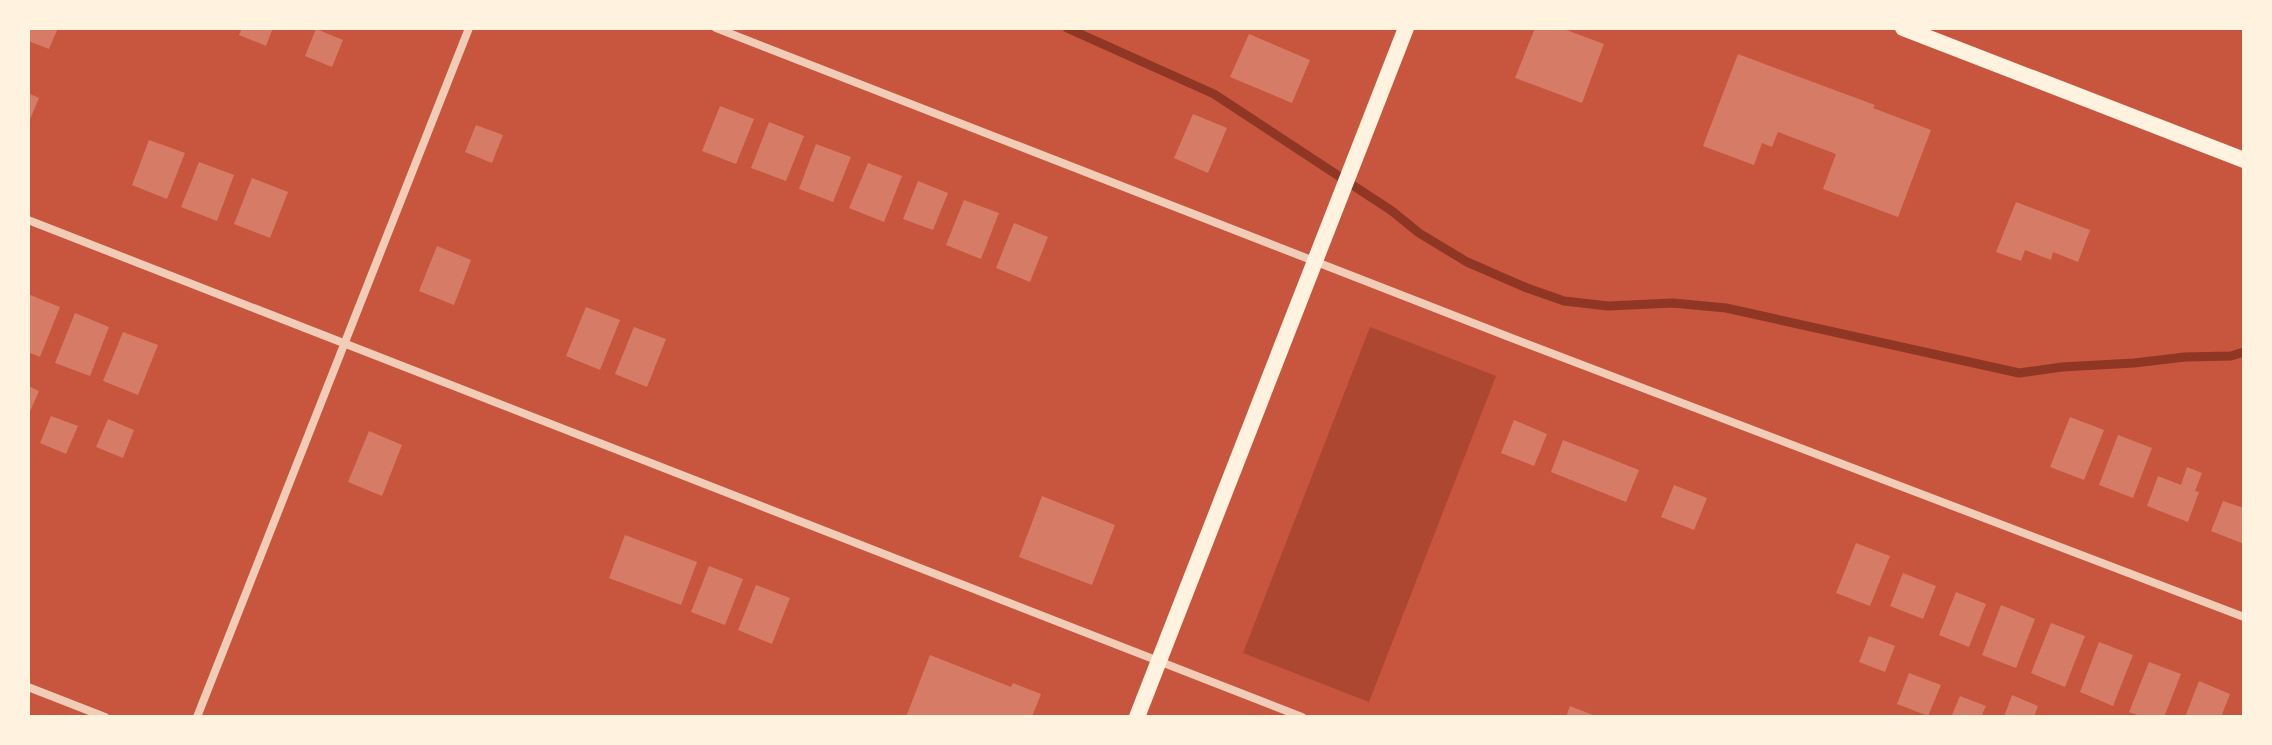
<svg xmlns="http://www.w3.org/2000/svg" width="2272" height="745" viewBox="0 0 2272 745" font-family="'Golos Text',sans-serif">
	<rect width="100%" height="100%" fill="#c8553d"/>
	<!-- green -->
	<polygon fill="#ae4732" points="1370,327 1496,376 1369,702 1243,653"/>
	<g fill="none" stroke-linecap="round" stroke-linejoin="round">
		<!-- stream -->
		<polyline stroke="#8f3625" stroke-width="9" points="1067,28 1214,94 1392,211 1419,233 1467,262 1527,288 1564,301 1608,306 1673,303 1726,308 2019,373 2062,367 2134,363 2185,357 2231,356 2244,352"/>
	</g>
	<!-- building -->
	<g fill="#d67c66">
		<polygon points="28,28 58,28 49,49 28,41"/>
		<polygon points="242,28 273,28 266,46 239,35"/>
		<polygon points="1535,28 1561,28 1604,44 1582,103 1515,78"/>
		<polygon points="316,29 343,40 332,67 305,56"/>
		<polygon points="1249,34 1310,60 1292,103 1230,77"/>
		<polygon points="1738,54 1875,105 1873,108 1931,130 1898,217 1823,189 1836,154 1778,132 1772,147 1762,143 1754,165 1703,146"/>
		<polygon points="28,93 39,98 28,124"/>
		<polygon points="720,106 754,119 736,164 702,151"/>
		<polygon points="1193,114 1227,128 1208,173 1174,158"/>
		<polygon points="769,122 804,136 786,181 751,168"/>
		<polygon points="476,125 503,135 492,163 465,152"/>
		<polygon points="149,140 185,153 167,199 132,185"/>
		<polygon points="816,144 851,157 833,202 799,189"/>
		<polygon points="199,162 234,175 217,221 181,207"/>
		<polygon points="868,163 902,176 884,222 849,208"/>
		<polygon points="252,178 288,192 270,238 234,224"/>
		<polygon points="918,181 948,193 933,230 903,219"/>
		<polygon points="964,200 999,213 981,259 946,245"/>
		<polygon points="2016,202 2090,230 2078,262 2053,252 2051,260 2025,250 2021,261 1996,252"/>
		<polygon points="1014,223 1048,237 1030,282 996,268"/>
		<polygon points="437,246 471,260 454,305 419,291"/>
		<polygon points="28,294 60,307 40,357 28,352"/>
		<polygon points="586,307 620,320 600,370 566,356"/>
		<polygon points="75,313 109,327 90,376 55,363"/>
		<polygon points="634,327 666,339 647,387 615,374"/>
		<polygon points="123,332 158,345 138,395 103,381"/>
		<polygon points="28,386 39,391 28,416"/>
		<polygon points="51,416 78,426 66,454 40,443"/>
		<polygon points="2070,417 2104,430 2084,480 2050,467"/>
		<polygon points="108,419 134,430 123,458 96,447"/>
		<polygon points="1514,420 1547,434 1534,466 1501,453"/>
		<polygon points="369,431 402,445 382,496 348,482"/>
		<polygon points="2118,435 2152,448 2133,498 2099,485"/>
		<polygon points="1563,440 1639,470 1626,502 1551,472"/>
		<polygon points="2187,467 2202,473 2195,491 2199,492 2188,522 2147,506 2158,476 2181,485"/>
		<polygon points="1674,485 1707,498 1694,530 1661,517"/>
		<polygon points="1042,496 1115,525 1092,585 1019,557"/>
		<polygon points="2223,501 2244,508 2244,544 2211,531"/>
		<polygon points="625,535 697,562 681,605 609,578"/>
		<polygon points="1856,543 1890,556 1870,606 1836,593"/>
		<polygon points="709,566 743,579 725,625 691,612"/>
		<polygon points="1903,573 1936,586 1923,619 1890,606"/>
		<polygon points="756,585 790,598 772,644 738,630"/>
		<polygon points="1956,592 1986,604 1969,647 1939,635"/>
		<polygon points="2001,605 2035,619 2016,668 1982,655"/>
		<polygon points="2051,623 2085,636 2065,687 2031,673"/>
		<polygon points="1869,636 1895,646 1885,672 1859,662"/>
		<polygon points="2099,642 2133,655 2113,706 2080,692"/>
		<polygon points="930,655 1011,687 1013,683 1041,694 1032,717 906,717"/>
		<polygon points="2149,662 2181,674 2164,717 2143,717 2129,712"/>
		<polygon points="1909,673 1941,685 1928,716 1897,704"/>
		<polygon points="2199,681 2230,694 2221,717 2185,717"/>
		<polygon points="2012,695 2038,706 2034,717 2004,717"/>
		<polygon points="1960,696 1986,706 1981,717 1951,717"/>
		<polygon points="1570,706 1598,717 1566,717"/>
	</g>
	<g fill="none" stroke-linecap="round" stroke-linejoin="round">
		<!-- minor -->
		<g stroke="#f1ccb7" stroke-width="8">
			<polyline points="716,28 1509,337 2244,617"/>
			<polyline points="28,220 1302,717"/>
			<polyline points="28,687 105,717"/>
			<polyline points="197,717 469,28"/>
		</g>
		<!-- secondary -->
		<g stroke="#fff3e0" stroke-width="16">
			<polyline points="1903,28 2244,160"/>
			<polyline points="1137,717 1406,28"/>
		</g>
	</g>
	<!-- border -->
	<rect width="2272" height="745" fill="none" stroke="#fff3e0" stroke-width="60"/>
</svg>
